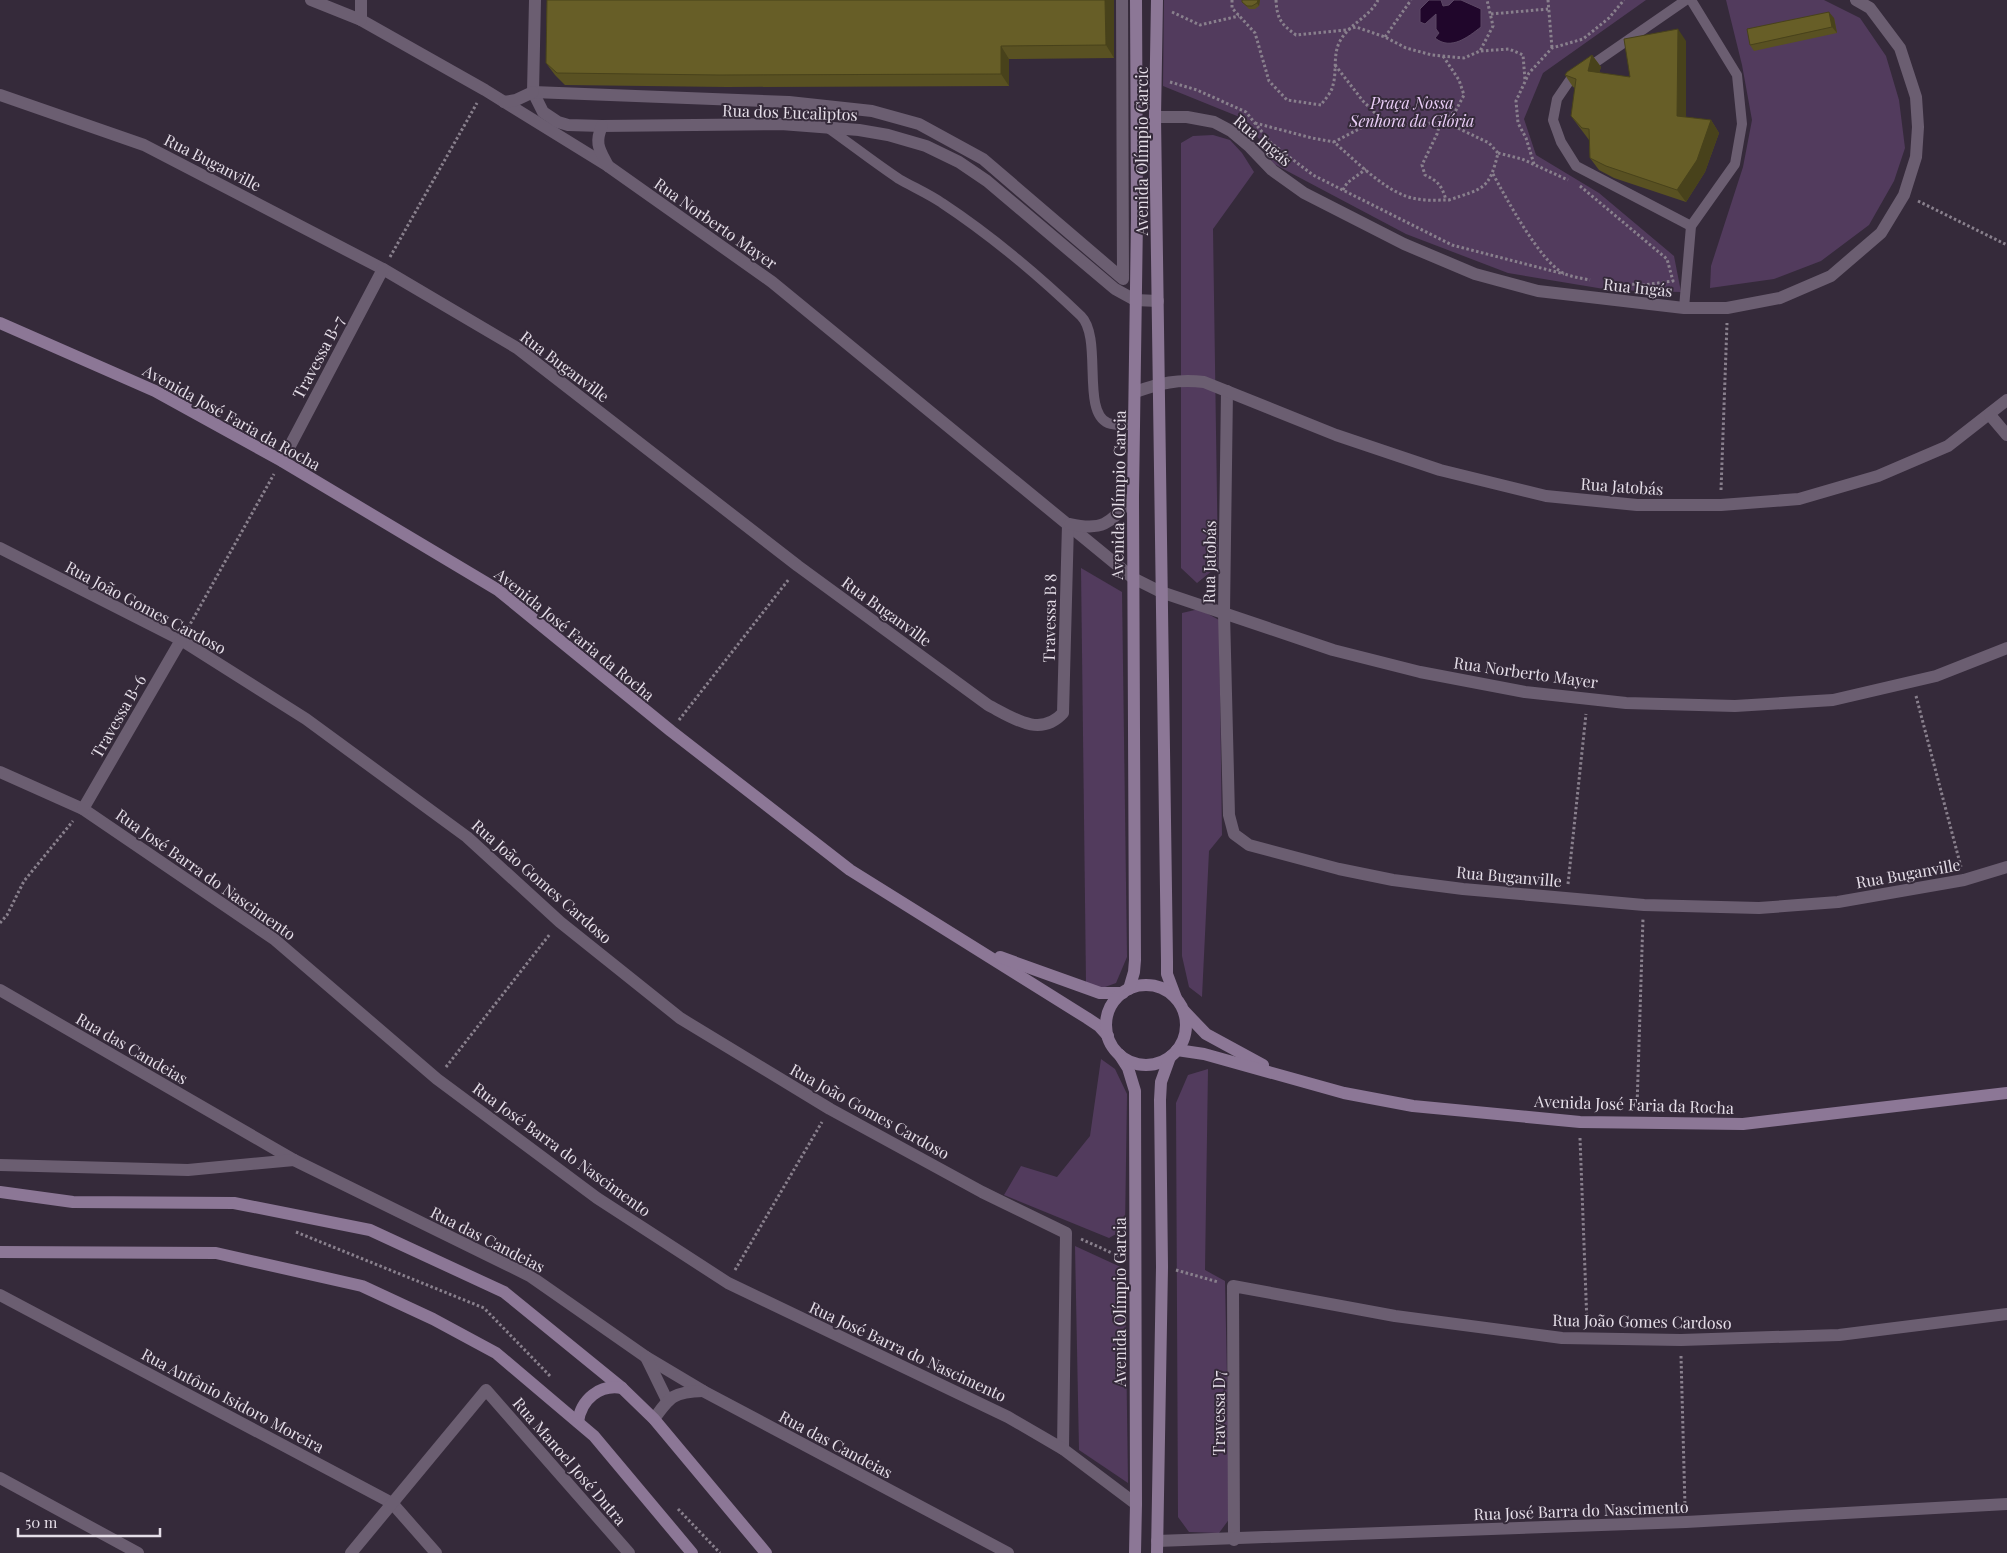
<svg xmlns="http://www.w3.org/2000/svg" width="2007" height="1553" viewBox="0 0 2007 1553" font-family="'Playfair Display',serif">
	<rect width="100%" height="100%" fill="#352a3a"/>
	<!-- green -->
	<g fill="#523b5d">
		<polygon points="1164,0 1646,0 1543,73 1524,119 1536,155 1599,193 1674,256 1681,292 1610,290 1508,273 1406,234 1272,163 1259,139 1242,118 1163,86"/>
		<polygon points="1726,0 1824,0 1860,18 1886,56 1899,100 1905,148 1894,181 1869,225 1821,261 1774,279 1710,288 1711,266 1743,167 1752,120 1742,65"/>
		<polygon points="1213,135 1230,140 1242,153 1254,172 1213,229 1218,566 1197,583 1181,568 1181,143 1193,136"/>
		<polygon points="1081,568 1122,592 1127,957 1116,983 1097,990 1086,983"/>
		<polygon points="1199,609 1219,620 1222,835 1209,851 1202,997 1189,987 1182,956 1182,613"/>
		<polygon points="1101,1059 1115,1069 1127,1094 1125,1229 1109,1238 1004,1195 1021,1166 1057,1177 1090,1136"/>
		<polygon points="1208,1069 1205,1270 1225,1281 1230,1518 1219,1533 1189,1532 1178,1517 1176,1103 1188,1075"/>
		<polygon points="1075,1246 1125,1269 1128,1483 1079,1450"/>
	</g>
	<!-- water -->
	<path fill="#20062b" stroke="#5b4764" d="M1429,0H1441L1443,6L1449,5L1454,0H1461L1481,9V27C1468,37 1451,51 1435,38L1439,33L1436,29V14L1425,24L1420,22V9Z"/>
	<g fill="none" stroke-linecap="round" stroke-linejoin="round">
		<!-- path -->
		<g stroke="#89808d" stroke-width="3" stroke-dasharray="2.5 2.5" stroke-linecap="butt">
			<path d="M1232,0V8L1255,33L1269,81L1287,100L1321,105C1325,99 1332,92 1333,85C1337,71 1333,56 1339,43C1348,24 1369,18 1378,0"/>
			<path d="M1276,0C1277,19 1281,24 1296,35L1346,30L1356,27L1385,37L1406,48L1432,55L1464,58L1480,51L1493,26L1487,0"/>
			<polyline points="1548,0 1552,48"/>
			<polyline points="1172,12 1200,25 1239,16"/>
			<polyline points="1491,14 1548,9"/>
			<polyline points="1385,37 1411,0"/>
			<polyline points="1481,51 1509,49 1523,55 1525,80"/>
			<polyline points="1335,65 1363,101 1380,118 1416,127 1441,120 1455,112 1464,95 1459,80 1443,56"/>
			<polyline points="1170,82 1197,90 1246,112 1271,143 1313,175 1452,245 1564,274"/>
			<path d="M1380,118L1334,142C1356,161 1389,196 1418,199C1427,201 1437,200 1446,200H1449C1483,188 1489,191 1498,153L1489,143L1441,120L1437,134L1422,165L1425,175C1438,181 1442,186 1446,200"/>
			<polyline points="1255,123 1312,138 1334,142"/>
			<polyline points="1498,153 1522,159 1568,180"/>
			<polyline points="1534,164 1526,138 1518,123 1516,101 1529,73 1552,48 1583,39 1609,18 1624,0"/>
			<path d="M1493,174C1506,198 1540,261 1563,273C1571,277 1581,278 1590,280"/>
			<polyline points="1580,186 1667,259 1673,281 1643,285 1630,284"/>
			<polyline points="1343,190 1347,183 1366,169"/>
			<polyline points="1918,201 2007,245"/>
			<polyline points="390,257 477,103"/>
			<polyline points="1721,490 1727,323"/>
			<polyline points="188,628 274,474"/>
			<polyline points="1916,696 1961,867"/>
			<polyline points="679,720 789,579"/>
			<polyline points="1568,884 1586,714"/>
			<polyline points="0,923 7,915 24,881 73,821"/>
			<polyline points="446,1067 550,934"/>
			<polyline points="1637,1107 1643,918"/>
			<polyline points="1580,1138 1587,1324"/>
			<polyline points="296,1232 484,1308 551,1377"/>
			<polyline points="1081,1239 1121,1257"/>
			<polyline points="735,1270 822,1122"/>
			<polyline points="1176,1270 1218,1282"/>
			<polyline points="1681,1356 1685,1507"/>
			<polyline points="678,1509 720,1553"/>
		</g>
		<!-- lane -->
		<g stroke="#6b5e71" stroke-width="10">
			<polyline points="1686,0 1570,80 1557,99 1553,120 1561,142 1576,166 1691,226"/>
			<path d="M828,128C852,145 875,163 899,179C913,187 929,194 942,203C992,236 1038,275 1081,316C1103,338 1081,412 1108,423C1115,426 1127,425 1135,425"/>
			<polyline points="1684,308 1691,226 1735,164 1742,124 1737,75 1691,0"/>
		</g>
		<!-- street -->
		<g stroke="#6b5e71" stroke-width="12">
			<polyline points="311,0 361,20 485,90 608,166 772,282 1133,578 1161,592 1333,650 1420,672 1525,692 1626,703 1735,706 1833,700 1936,676 2007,648"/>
			<polyline points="535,0 533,92 543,112 558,122 568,125 602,126 781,124 859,130 888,135 926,146 959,162 987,181 1115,289 1135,300 1158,301"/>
			<polyline points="361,20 361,0"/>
			<polyline points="533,92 789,102 872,111 919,124 983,159 1123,279 1122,0"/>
			<path d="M0,95L144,145L383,269L517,348L798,566L988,705C1013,718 1040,738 1063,713L1068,524"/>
			<polyline points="504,102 516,100 533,92"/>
			<polyline points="1155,117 1187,117 1214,122 1231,131 1250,147 1272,170 1304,193 1404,244 1475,274 1538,291 1684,308 1727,308 1780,298 1831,276 1881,233 1904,195 1916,157 1918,127 1916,97 1900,48 1870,8 1856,0"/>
			<path d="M602,126C594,144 600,150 608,166"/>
			<polyline points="1227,391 1224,613 1229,815 1234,834 1249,845 1339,869 1393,880 1463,889 1644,905 1759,908 1838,902 1964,880 2007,867"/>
			<path d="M1135,392C1161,383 1177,379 1204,382L1336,435L1440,470L1546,496L1637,505H1721L1799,499L1878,476L1948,446L2007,400"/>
			<polyline points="1990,415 2007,435"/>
			<polyline points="282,461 383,269"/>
			<path d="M1070,524C1106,532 1111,521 1133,496"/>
			<polyline points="0,548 181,640 306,719 467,837 560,922 680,1018 830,1109 982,1192 1066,1233 1063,1449"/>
			<polyline points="0,772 83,809 274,939 437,1079 597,1198 728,1283 1008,1417 1063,1449 1136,1504"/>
			<polyline points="83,809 181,640"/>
			<polyline points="0,990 294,1160 530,1276 646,1357 703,1391 1008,1553"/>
			<polyline points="0,1165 188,1170 294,1160"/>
			<polyline points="0,1295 392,1503 436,1553"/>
			<polyline points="646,1357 667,1400"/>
			<path d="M654,1419C670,1396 674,1392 703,1391"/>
			<polyline points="0,1478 138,1553"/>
			<polyline points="1234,1540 1233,1286 1395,1316 1562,1338 1681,1340 1839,1335 2007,1314"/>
			<polyline points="1157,1541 1686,1522 2007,1504"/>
			<polyline points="351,1553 486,1390 629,1553"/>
		</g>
		<!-- secondary -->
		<g stroke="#8c7796" stroke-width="12">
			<polyline points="1157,0 1155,117 1167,961 1167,974 1176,998"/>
			<polyline points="0,323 155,391 282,461 498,590 671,731 850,870 1087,1018 1099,1026 1108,1036"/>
			<polyline points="1000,957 1100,993 1123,993"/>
			<circle cx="1146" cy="1025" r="40"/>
			<polyline points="1129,989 1134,972 1135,960 1133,496 1137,218 1136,0"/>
			<polyline points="1184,1011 1206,1034 1263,1065"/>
			<polyline points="1177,1050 1204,1054 1344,1093 1413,1106 1580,1122 1743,1124 2007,1093"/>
			<polyline points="1119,1054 1128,1068 1135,1091 1136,1504 1135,1553"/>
			<polyline points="0,1192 73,1202 234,1203 370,1230 504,1292 622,1388 654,1419 766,1553"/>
			<polyline points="0,1252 216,1253 362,1286 433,1319 496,1353 594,1436 692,1553"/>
			<path d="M578,1422C581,1399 600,1384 622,1388"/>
			<polyline points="1157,1553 1162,1267 1160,1100 1161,1082 1170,1057"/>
		</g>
	</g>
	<!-- wall -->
	<g fill="#595122">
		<polygon points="547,0 1114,0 1114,58 1009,59 1009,86 727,87 565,85 555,75 546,63"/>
		<polygon points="1242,0 1260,0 1259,6 1255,9 1249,9 1242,2"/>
		<polygon points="1834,18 1837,33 1754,51 1750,45"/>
		<polygon points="1686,41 1686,117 1711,120 1719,133 1705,172 1686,202 1614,178 1599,170 1590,158 1589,140 1571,116 1575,88 1573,87 1565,75 1592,55 1601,67 1599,73 1630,77"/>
	</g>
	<!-- shaded-wall -->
	<g fill="#48421b">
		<polygon points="1105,0 1114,0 1114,58 1106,45"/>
		<polygon points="1258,0 1260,0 1259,6 1257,3"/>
		<polygon points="1829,12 1834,18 1837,33 1832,27"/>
		<polygon points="1678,29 1686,41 1686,128 1677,116"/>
		<polygon points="1001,46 1009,59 1009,86 1001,74"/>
		<polygon points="1592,55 1601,67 1596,83 1588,71"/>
		<polygon points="1711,120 1719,133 1705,172 1686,202 1677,190"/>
	</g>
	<!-- building -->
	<g fill="#675e27" stroke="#48421b">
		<polygon points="547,0 1105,0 1106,45 1001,46 1001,74 719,75 557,73 546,63"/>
		<polygon points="1242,0 1258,0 1257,3 1252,6 1247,6 1242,2"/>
		<polygon points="1829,12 1832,27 1750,45 1747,29"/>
		<polygon points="1678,29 1677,116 1711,120 1697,160 1677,190 1606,166 1590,158 1589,129 1582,128 1571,116 1576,79 1565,75 1567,72 1592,55 1588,71 1630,77 1624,39"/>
	</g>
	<g text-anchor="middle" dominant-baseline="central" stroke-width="4" stroke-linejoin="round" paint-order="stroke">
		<!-- park labels -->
		<g font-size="16" font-style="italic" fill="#eacef7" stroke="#352a3a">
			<text x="1412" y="102">Praça Nossa<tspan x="1412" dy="18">Senhora da Glória</tspan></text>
		</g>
		<!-- street labels -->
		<g font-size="16" fill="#e5dee8" stroke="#352a3a">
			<text transform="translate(790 112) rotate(2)">Rua dos Eucaliptos</text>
			<text transform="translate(1263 140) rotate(40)">Rua Ingás</text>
			<text transform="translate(1141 151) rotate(-90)">Avenida Olímpio Garcic</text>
			<text transform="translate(213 162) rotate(27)">Rua Buganville</text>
			<text transform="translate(716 223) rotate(35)">Rua Norberto Mayer</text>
			<text transform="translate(1638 287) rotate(6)">Rua Ingás</text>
			<text transform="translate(318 357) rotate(-62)">Travessa B-7</text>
			<text transform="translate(565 366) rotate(37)">Rua Buganville</text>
			<text transform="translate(232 417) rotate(29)">Avenida José Faria da Rocha</text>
			<text transform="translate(1622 486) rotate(4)">Rua Jatobás</text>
			<text transform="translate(1118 495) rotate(-89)">Avenida Olímpio Garcia</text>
			<text transform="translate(1209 562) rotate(-89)">Rua Jatobás</text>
			<text transform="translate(146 607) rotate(28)">Rua João Gomes Cardoso</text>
			<text transform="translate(887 611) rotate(36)">Rua Buganville</text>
			<text transform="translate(1049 618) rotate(-89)">Travessa B 8</text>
			<text transform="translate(575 634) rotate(39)">Avenida José Faria da Rocha</text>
			<text transform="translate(1526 672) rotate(8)">Rua Norberto Mayer</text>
			<text transform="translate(118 716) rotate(-60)">Travessa B-6</text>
			<text transform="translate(1908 873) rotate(-10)">Rua Buganville</text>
			<text transform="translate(206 874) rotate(35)">Rua José Barra do Nascimento</text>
			<text transform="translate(1509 876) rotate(5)">Rua Buganville</text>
			<text transform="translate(542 881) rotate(41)">Rua João Gomes Cardoso</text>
			<text transform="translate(132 1048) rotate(30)">Rua das Candeias</text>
			<text transform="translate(1634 1104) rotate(2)">Avenida José Faria da Rocha</text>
			<text transform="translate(870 1111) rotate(29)">Rua João Gomes Cardoso</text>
			<text transform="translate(562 1149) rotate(36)">Rua José Barra do Nascimento</text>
			<text transform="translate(488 1239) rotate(27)">Rua das Candeias</text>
			<text transform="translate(1119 1302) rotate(-90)">Avenida Olímpio Garcia</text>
			<text transform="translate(1642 1321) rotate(1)">Rua João Gomes Cardoso</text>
			<text transform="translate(908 1351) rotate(25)">Rua José Barra do Nascimento</text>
			<text transform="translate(233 1400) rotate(28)">Rua Antônio Isidoro Moreira</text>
			<text transform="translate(1218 1413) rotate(-90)">Travessa D7</text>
			<text transform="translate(836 1444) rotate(28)">Rua das Candeias</text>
			<text transform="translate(570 1461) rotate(49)">Rua Manoel José Dutra</text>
			<text transform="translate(1581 1510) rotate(-2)">Rua José Barra do Nascimento</text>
		</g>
	</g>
	<!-- scale -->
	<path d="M18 1528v8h142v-8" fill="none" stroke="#e5dee8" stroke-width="2.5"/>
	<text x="25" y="1528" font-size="15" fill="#e5dee8" stroke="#352a3a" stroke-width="4" paint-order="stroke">50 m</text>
</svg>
